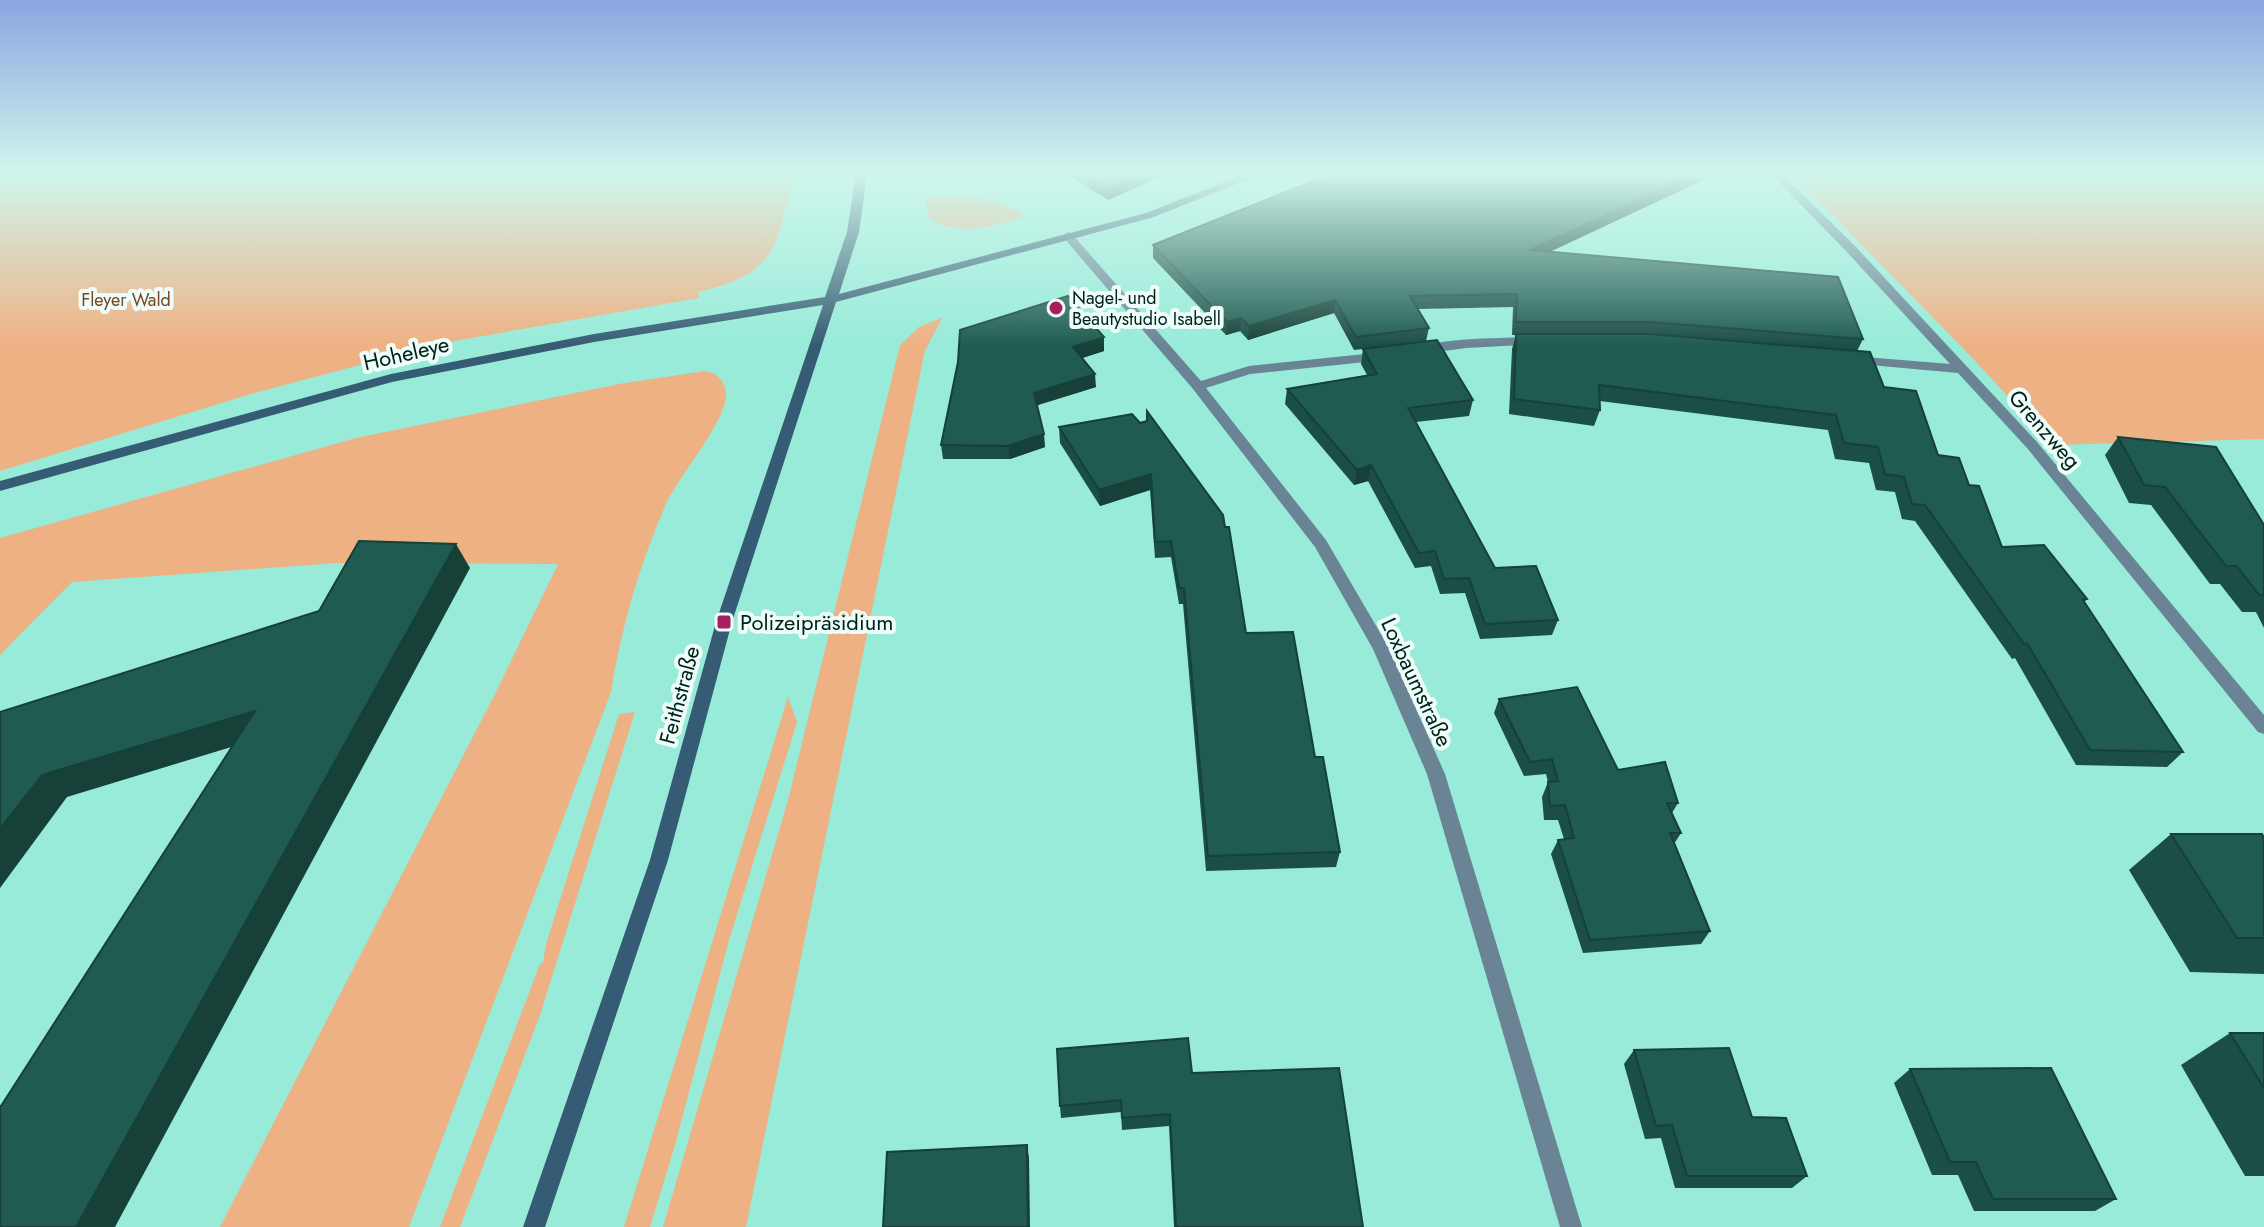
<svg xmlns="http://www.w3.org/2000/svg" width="2264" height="1227" viewBox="0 0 2264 1227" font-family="Jost,sans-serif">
	<rect width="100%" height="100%" fill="#97ebd8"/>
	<!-- green -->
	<g fill="#eeb183">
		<path d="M0,174H794C776,247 779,273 698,292L699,298L443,343L258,392L0,471Z"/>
		<polygon points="1792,174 2264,174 2264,439 2053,445 1963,348"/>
		<path d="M941,196C965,197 1006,199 1024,217C995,226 953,238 928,217L926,198Z"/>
		<polygon points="943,317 925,350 746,1227 663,1227 788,800 900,345 919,327"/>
		<path d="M705,371C718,373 726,382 726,396C724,425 679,475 666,504C640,563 621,628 611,692L409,1227H220L496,692L558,564L337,563L72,582L0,655V538L356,438L619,384Z"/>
		<polygon points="788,697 797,722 729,940 675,1145 650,1227 624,1227"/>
		<polygon points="635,712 540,1015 460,1227 440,1227 540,964 543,963 546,944 619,714"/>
	</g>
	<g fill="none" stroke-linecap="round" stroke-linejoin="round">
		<!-- street -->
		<g fill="#6b8495" fill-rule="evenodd">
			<polygon points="1771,174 1782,174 1854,245 2037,442 2264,715 2264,734 2258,732 2027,448 1958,373 1848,363 1848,357 1853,356 1950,364 1846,251"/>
			<polygon points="1068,232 1072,234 1201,381 1249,366 1384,352 1391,356 1384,360 1250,374 1206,388 1326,540 1389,648 1445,774 1582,1227 1560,1227 1427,774 1373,649 1315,547 1193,389 1064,238 1062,236"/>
			<path d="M1535,337L1540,338V344L1466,348L1422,354L1416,350C1434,337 1509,338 1535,337Z"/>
		</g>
		<!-- secondary -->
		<polygon fill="#365b74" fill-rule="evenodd" points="856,174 867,174 859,232 839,294 1146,213 1245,174 1261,174 1154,217 836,302 732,622 668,860 545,1227 523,1227 650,860 716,622 823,305 594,342 392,382 0,491 0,481 391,374 594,334 825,297 847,232"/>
	</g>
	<!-- wall -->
	<g fill="#1b4e45">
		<polygon points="1067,174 1166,174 1108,200"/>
		<polygon points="1331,174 1716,174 1551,251 1863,339 1857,351 1884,387 1938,455 1969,485 2002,547 2087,599 2084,602 2183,752 2167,767 2076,765 2015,658 2012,659 1915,521 1902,519 1895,492 1876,490 1869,463 1835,459 1828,430 1600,401 1600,410 1594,426 1509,414 1512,349 1516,335 1512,335 1513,307 1417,309 1429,328 1426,341 1473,400 1469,416 1416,422 1495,568 1558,620 1552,635 1480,639 1465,593 1440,594 1431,566 1415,568 1368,481 1354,485 1285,404 1287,389 1367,375 1361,364 1363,349 1354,350 1334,313 1248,340 1240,331 1226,335 1153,258 1153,245"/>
		<polygon points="1104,337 1104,351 1082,358 1096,387 1037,405 1045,447 1010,459 943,459 941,445"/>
		<polygon points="1147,411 1246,633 1315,757 1340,852 1336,867 1206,871 1183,604 1179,604 1171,557 1155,558 1150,490 1100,506 1060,443 1059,427 1140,423 1146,421"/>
		<polygon points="2118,437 2264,525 2264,628 2256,612 2242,612 2220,584 2210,584 2151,505 2129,503 2105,455"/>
		<polygon points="1499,699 1618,770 1678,803 1672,813 1681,833 1674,844 1710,931 1701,944 1583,953 1551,854 1558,840 1564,839 1558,820 1544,820 1542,797 1548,782 1546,774 1524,776 1494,713"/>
		<polygon points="2171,834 2264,838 2264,974 2190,972 2129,870"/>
		<polygon points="2230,1033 2264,1033 2264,1176 2245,1176 2181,1065"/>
		<polygon points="1634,1050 1752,1117 1807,1176 1792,1188 1675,1188 1661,1138 1645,1139 1624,1064"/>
		<polygon points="1910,1069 2116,1199 2095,1211 1974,1211 1958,1175 1932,1175 1894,1083"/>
		<polygon points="1192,1073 1363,1227 1174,1227 1169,1126 1122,1130 1121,1112 1061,1118 1060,1106"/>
	</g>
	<!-- shaded-wall -->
	<g fill="#164038">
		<polygon points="1147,174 1166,174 1108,200 1108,191"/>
		<polygon points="1693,174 1716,174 1526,263 1530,250"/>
		<polygon points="1335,300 1334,313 1248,340 1249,326"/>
		<polygon points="1241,318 1240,331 1226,335 1227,322"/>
		<polygon points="1104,337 1104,351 1073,361 1073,347"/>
		<polygon points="1095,374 1096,387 1035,406 1034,393"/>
		<polygon points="1044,434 1045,447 1010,459 1008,446"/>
		<polygon points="1371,465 1368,481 1354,485 1357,470"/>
		<polygon points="1151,474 1150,490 1100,506 1099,490"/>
		<polygon points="456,544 470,568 115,1227 76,1227"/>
		<polygon points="255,711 274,734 67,797 0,888 0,829 42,775"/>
		<polygon points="1027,1145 1029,1158 1030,1227 1028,1227"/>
	</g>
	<!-- building -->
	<g fill="#1f5b50" stroke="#164038" stroke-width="2">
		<polygon points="1081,174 1147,174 1108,191"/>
		<polygon points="1331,174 1693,174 1530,250 1838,277 1863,339 1650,322 1516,322 1517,294 1410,296 1429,328 1356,337 1335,300 1249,326 1241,318 1227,322 1153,245"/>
		<polygon points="1068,296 1104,337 1073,347 1095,374 1034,393 1044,434 1008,446 941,445 958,362 960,330"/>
		<polygon points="1516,334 1650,334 1870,352 1884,387 1916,391 1938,455 1959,458 1969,485 1979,486 2002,547 2044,545 2087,599 2083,600 2183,752 2090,750 2027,643 2024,644 1925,505 1912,504 1904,477 1885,474 1878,447 1844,443 1836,415 1599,385 1600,410 1514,399"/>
		<polygon points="1437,340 1473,400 1408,408 1495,568 1536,566 1558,620 1485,624 1469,578 1444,579 1435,551 1419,553 1371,465 1357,470 1287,389 1377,374 1363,349"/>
		<polygon points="1147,411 1223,515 1225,527 1229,527 1246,633 1293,632 1315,757 1323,757 1340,852 1208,856 1184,588 1179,588 1171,541 1155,542 1151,474 1099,490 1059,427 1132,414 1140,423 1147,421"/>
		<polygon points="2118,437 2216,447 2264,525 2264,595 2259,595 2237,566 2226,566 2165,487 2144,485"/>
		<polygon points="359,541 456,544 76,1227 0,1227 0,1106 1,1106 255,711 42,775 0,829 0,712 319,611"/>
		<polygon points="1577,687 1618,770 1665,762 1678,803 1667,803 1681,833 1670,833 1710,931 1590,940 1558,840 1574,838 1565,805 1550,806 1548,782 1558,781 1552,759 1530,762 1499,699"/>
		<polygon points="2171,834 2262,834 2264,838 2264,938 2237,938"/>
		<polygon points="2230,1033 2264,1033 2264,1088"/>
		<polygon points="1188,1038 1192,1073 1339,1068 1363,1227 1176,1227 1170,1114 1122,1118 1121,1100 1060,1106 1057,1049"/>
		<polygon points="1729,1048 1752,1117 1786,1118 1807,1176 1687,1176 1672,1125 1656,1126 1634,1050"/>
		<polygon points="2051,1068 2116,1199 1993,1199 1976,1162 1950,1162 1910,1069"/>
		<polygon points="1027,1145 1028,1227 883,1227 887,1152"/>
	</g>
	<!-- sky -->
	<linearGradient id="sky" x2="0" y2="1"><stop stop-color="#8ca4e0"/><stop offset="0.5" stop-color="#d0f6ed"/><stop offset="1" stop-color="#d0f6ed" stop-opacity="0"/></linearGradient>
	<rect width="2264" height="346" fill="url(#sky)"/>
	<!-- markers -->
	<g fill="#a91e60" stroke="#eefdf9" stroke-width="3">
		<circle cx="1056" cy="308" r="8"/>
		<rect x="716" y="614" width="16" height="16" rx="4"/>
	</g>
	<g text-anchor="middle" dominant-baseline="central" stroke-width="8" stroke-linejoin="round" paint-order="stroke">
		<!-- far-poi labels -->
		<g font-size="18" fill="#00201a" stroke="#eefdf9" text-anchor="start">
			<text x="1072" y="298">Nagel- und<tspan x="1072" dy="21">Beautystudio Isabell</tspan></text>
		</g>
		<!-- far-park labels -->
		<g font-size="18" fill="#764720" stroke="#eefdf9">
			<text x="126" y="300">Fleyer Wald</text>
		</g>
		<!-- street labels -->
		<g font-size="22" fill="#00201a" stroke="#eefdf9">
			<text transform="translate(406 353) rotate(-13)">Hoheleye</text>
			<text transform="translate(2045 429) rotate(49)">Grenzweg</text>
			<text transform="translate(1417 682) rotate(65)">Loxbaumstraße</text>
			<text transform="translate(679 695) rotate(-75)">Feithstraße</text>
		</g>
		<!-- poi labels -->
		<g font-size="22" fill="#00201a" stroke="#eefdf9" text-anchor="start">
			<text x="740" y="622">Polizeipräsidium</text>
		</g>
	</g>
</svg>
